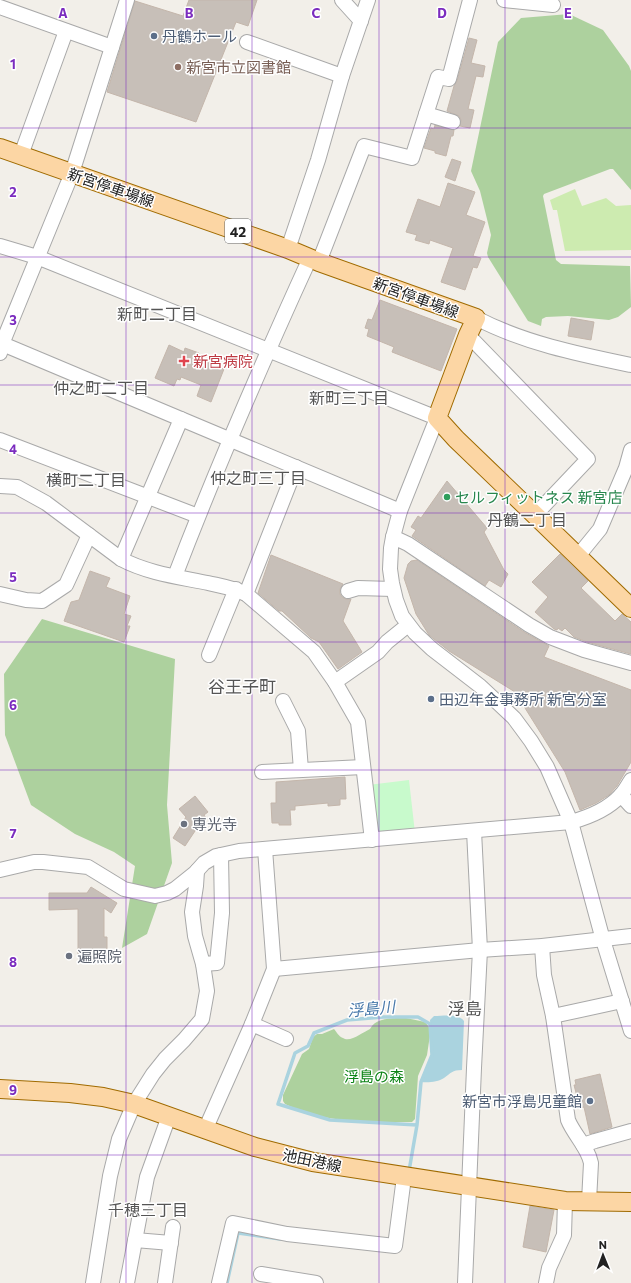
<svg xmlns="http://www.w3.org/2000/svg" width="631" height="1283" viewBox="0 0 631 1283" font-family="Commissioner,'Noto Sans JP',sans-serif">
	<rect width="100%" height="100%" fill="#f2efe9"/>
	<!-- grass -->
	<polygon fill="#cdebb0" points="575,189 582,206 606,198 616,206 631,205 631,250 565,251 557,210 553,210 550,200"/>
	<!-- forest -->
	<g fill="#add19e">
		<polygon points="569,14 603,30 629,66 631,71 631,190 613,169 610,169 544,194 543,196 556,260 561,264 630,266 631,307 618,317 609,320 568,316 546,317 542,319 541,326 528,321 488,257 487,253 491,235 480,191 471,171 498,42 521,18"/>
		<polygon points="42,619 175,659 167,805 172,863 147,934 122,948 135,866 114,852 75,834 31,805 5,735 4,674"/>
		<path d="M396,1018H406L425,1022L429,1027L430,1035L427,1055L418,1076L415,1119L412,1122C382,1122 340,1123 311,1114C302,1112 294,1108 285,1104L283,1101V1095L302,1054L309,1049L313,1037L317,1034H322L334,1029C337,1032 338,1036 343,1038C350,1043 363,1032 370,1029C375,1019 386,1019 396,1018Z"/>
	</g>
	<!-- park -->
	<polygon fill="#c8facc" points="409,780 415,833 374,838 368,785"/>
	<!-- water -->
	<path fill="#aad3df" d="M434,1016C443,1016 458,1013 464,1021L462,1070C452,1070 451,1073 444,1078C438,1082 428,1083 421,1082L432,1055L430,1020Z"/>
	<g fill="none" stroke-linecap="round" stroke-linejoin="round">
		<!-- stream -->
		<g stroke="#aad3df" stroke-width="3.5">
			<polyline points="409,1171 417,1125 421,1082 432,1055 430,1024 418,1017 383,1017 347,1020 314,1033 308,1046 295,1053 278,1104 330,1120 417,1125"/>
			<polyline points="227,1283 238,1233 280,1239"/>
		</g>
	</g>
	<!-- building -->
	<g fill="#c7bfb8" stroke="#c4b6ab">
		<polygon points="189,0 257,0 248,26 236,22 196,122 107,92 135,1 183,16"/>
		<polygon points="469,38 477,40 471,63 485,66 483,77 476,76 468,109 474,110 470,128 460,126 461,120 459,116 447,111 454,86 457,81"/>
		<polygon points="435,125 454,130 453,136 451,136 446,156 435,153 435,151 424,148 431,128 434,129"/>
		<polygon points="452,159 461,162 455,181 445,177"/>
		<polygon points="448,183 475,192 466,215 485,222 473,256 481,258 477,268 473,267 465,290 441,282 453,248 430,240 429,244 415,240 417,235 406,232 418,199 440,207"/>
		<polygon points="380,300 457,329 441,371 392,352 394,347 367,336 369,329 365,328 368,319 372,320"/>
		<polygon points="571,318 594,322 591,340 568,336"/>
		<polygon points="169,345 184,352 185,348 199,353 197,358 224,369 211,402 197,396 201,385 181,377 180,380 177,379 174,386 155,378"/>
		<polygon points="447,481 487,528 484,532 504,570 508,574 501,587 489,580 485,586 412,536 416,530 411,527 418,516 421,518"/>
		<polygon points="560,554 588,581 581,588 615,621 622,614 631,622 631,654 587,642 574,637 565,628 562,631 558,628 557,630 554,629 535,612 548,597 532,582"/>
		<polygon points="271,555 343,584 340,589 340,594 342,597 346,599 351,599 343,621 362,652 338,669 319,642 311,638 282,611 279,611 258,593"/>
		<polygon points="417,560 524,632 549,646 544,657 631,690 631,762 617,786 609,795 596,803 580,810 565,772 515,692 449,651 429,635 416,614 404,578 408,564 411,561"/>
		<polygon points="90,571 110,578 106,587 130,596 124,614 131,616 127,626 130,626 124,642 64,621 71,602 79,600"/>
		<polygon points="345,777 346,799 340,799 340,805 328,806 328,803 295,806 295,810 290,810 291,825 279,825 279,823 272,823 271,803 276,803 276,782"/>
		<polygon points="195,796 208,812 204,815 206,818 201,822 185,846 173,838 186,817 179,809"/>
		<polygon points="91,887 117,903 111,913 104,908 104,937 107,937 107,961 82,961 82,955 78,955 78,909 49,910 49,893 87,893"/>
		<polygon points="600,1074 612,1127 590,1134 584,1107 580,1108 574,1085 576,1085 575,1080"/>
		<polygon points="530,1206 554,1210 546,1252 523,1247"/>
	</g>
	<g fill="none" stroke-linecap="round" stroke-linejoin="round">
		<!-- minor casing -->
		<g stroke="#a9a9a9" stroke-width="16">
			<g id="minor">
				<polyline points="342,0 361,21"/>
				<polyline points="504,0 553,5"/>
				<polyline points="0,7 112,47"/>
				<polyline points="247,42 342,76"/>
				<polyline points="426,114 453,122"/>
				<polyline points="21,155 66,31"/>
				<polyline points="0,246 37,257 437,418 400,511 393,537 391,548 390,569 392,583 396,600 402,616 415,633 432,649 480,686 514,718 531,741 547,767 571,822 603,940 631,1031"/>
				<polyline points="288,249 318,160 342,76 368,0"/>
				<polyline points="319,262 364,146 412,158 438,77 449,79 470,0"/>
				<path d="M476,318C524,343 578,354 631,365"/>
				<polyline points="468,335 588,459 535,515"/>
				<polyline points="0,343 400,511"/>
				<polyline points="0,353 2,344 72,173 127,0"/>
				<polyline points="0,440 198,516"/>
				<path d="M0,486L17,487L46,503L121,559C147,573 179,577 208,583C221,586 234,588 246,594L314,652L335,682L358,722L372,840"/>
				<polyline points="393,537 408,544 529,625 550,637 584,650 631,663"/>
				<polyline points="578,556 600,529 626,468 631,450"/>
				<polyline points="121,559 181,419"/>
				<path d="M175,576C216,469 262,363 310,258"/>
				<polyline points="348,591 358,588 393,589"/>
				<polyline points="0,594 26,600 42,601 66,585 89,535"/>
				<polyline points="246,594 296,467"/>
				<polyline points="209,655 236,589"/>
				<polyline points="335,682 378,652 387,642 408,625"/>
				<polyline points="283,701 298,731 301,770"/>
				<polyline points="262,772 363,767"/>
				<polyline points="621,795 631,806"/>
				<path d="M0,870L34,862H43L88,867L124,889L155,896L167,893L175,889L195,873L204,863L216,856L239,851L571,822C589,817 607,810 620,796C624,792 628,785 631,780"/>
				<path d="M542,946L544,975L553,1016L568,1120C574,1135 588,1147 591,1163L589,1201"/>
				<polyline points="203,964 217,963 222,913 221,855"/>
				<polyline points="274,969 480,950 542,946 631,936"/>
				<polyline points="553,1016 622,1001"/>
				<polyline points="252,1024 286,1039"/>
				<polyline points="205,1130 252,1024 274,969 265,849"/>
				<polyline points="583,1145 595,1141 631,1131"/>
				<polyline points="135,1240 171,1243"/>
				<polyline points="261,1274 316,1283"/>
				<polyline points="93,1283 110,1176 119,1139 134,1104 153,1074 165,1059 184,1040 202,1019 207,991 203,964 195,936 192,912 196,886 197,871"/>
				<polyline points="127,1283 147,1177 169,1116"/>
				<polyline points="165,1283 173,1227"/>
				<polyline points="219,1283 233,1223 287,1234 395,1246 404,1177"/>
				<polyline points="465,1283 474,1068 480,950 474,831"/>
				<polyline points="546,1283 549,1268 564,1235 565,1201"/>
			</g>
		</g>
		<!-- major casing -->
		<g stroke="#a06b00" stroke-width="20">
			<g id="major">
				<polyline points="0,148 288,249 319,262 476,318 468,335 437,418 456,439 535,515 631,608"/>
				<polyline points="0,1089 70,1093 103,1097 134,1104 255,1147 313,1162 565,1201 631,1202"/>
			</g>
		</g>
		<!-- minor -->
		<use href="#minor" stroke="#fff" stroke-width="14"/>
		<!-- major -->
		<use href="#major" stroke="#fcd6a4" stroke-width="18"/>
	</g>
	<!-- grid -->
	<path fill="none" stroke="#7b2cbf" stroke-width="1" stroke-opacity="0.55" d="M126,0V1283M252,0V1283M379,0V1283M505,0V1283M0,128H631M0,257H631M0,385H631M0,513H631M0,642H631M0,770H631M0,898H631M0,1026H631M0,1155H631"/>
	<!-- markers -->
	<g fill="#5c6f8a" stroke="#fff" stroke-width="1.5">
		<circle cx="154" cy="36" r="4"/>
		<circle cx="431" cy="699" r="4"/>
		<circle cx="590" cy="1101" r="4"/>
	</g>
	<circle fill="#8d6e63" stroke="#fff" stroke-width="1.5" cx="178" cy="67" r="4"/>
	<path fill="#e0444e" stroke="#fff" stroke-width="1.5" d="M182 355h4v4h4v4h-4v4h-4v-4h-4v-4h4z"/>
	<circle fill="#2e9e5b" stroke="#fff" stroke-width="1.5" cx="447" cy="497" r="4"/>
	<g fill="#6b7280" stroke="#fff" stroke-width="1.5">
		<circle cx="184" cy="824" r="4"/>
		<circle cx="69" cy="956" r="4"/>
	</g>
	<g text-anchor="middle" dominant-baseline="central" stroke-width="3" stroke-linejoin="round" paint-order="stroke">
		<!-- shield labels -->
		<rect fill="#fff" stroke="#646464" stroke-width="1" x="225" y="219" width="26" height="24" rx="3"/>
		<g font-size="14" font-weight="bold" fill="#222">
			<text x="238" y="231">42</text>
		</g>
		<!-- service labels -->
		<g font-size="15" fill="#4e5e75" stroke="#fff" text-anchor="start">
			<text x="162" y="36">丹鶴ホール</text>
			<text x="439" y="699">田辺年金事務所 新宮分室</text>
			<text x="582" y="1101" text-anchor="end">新宮市浮島児童館</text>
		</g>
		<!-- education labels -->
		<g font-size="15" fill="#785e54" stroke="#fff" text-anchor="start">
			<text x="186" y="67">新宮市立図書館</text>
		</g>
		<!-- street labels -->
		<g font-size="15" fill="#222" stroke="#fff">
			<text transform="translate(111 187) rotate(19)">新宮停車場線</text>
			<text transform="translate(416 297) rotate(20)">新宮停車場線</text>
			<text transform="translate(312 1160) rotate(12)">池田港線</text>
		</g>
		<!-- health labels -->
		<g font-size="15" fill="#be3a42" stroke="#fff" text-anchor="start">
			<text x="193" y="361">新宮病院</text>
		</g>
		<!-- leisure labels -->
		<g font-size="15" fill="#27864d" stroke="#fff" text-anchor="start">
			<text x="455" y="497">セルフィットネス 新宮店</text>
		</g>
		<!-- worship labels -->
		<g font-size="15" fill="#5b616d" stroke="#fff" text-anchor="start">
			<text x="192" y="824">専光寺</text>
			<text x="77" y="956">遍照院</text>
		</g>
		<!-- park labels -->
		<g font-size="15" fill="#0c8416" stroke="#fff">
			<text x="374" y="1076">浮島の森</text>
		</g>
		<!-- neighbourhood labels -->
		<g font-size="16" fill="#555" stroke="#fff">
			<text x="157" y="313">新町二丁目</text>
			<text x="101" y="387">仲之町二丁目</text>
			<text x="349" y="397">新町三丁目</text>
			<text x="258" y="477">仲之町三丁目</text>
			<text x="86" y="479">横町二丁目</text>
			<text x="527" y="519">丹鶴二丁目</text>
			<text x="148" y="1209">千穂三丁目</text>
		</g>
		<!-- water labels -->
		<g font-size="16" font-style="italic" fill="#4a7aab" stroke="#fff">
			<text transform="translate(371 1008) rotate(-5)">浮島川</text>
		</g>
		<!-- quarter labels -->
		<g font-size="17" fill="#555" stroke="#fff">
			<text x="242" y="686">谷王子町</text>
			<text x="465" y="1008">浮島</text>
		</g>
	</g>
	<g font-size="13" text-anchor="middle" font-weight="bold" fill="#7b2cbf" stroke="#fff" stroke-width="3" stroke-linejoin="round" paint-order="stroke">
		<text x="63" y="18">A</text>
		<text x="189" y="18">B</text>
		<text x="316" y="18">C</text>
		<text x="442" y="18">D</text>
		<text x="568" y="18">E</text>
		<text x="13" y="69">1</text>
		<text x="13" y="197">2</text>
		<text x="13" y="325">3</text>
		<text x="13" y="454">4</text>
		<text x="13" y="582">5</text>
		<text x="13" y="710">6</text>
		<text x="13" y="838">7</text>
		<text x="13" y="967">8</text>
		<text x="13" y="1095">9</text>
	</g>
	<!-- north arrow -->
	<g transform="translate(603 1255) rotate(359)" stroke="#ffffff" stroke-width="3" paint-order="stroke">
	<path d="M0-3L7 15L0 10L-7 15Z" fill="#222222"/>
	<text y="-6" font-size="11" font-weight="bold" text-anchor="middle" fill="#222222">N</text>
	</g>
</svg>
